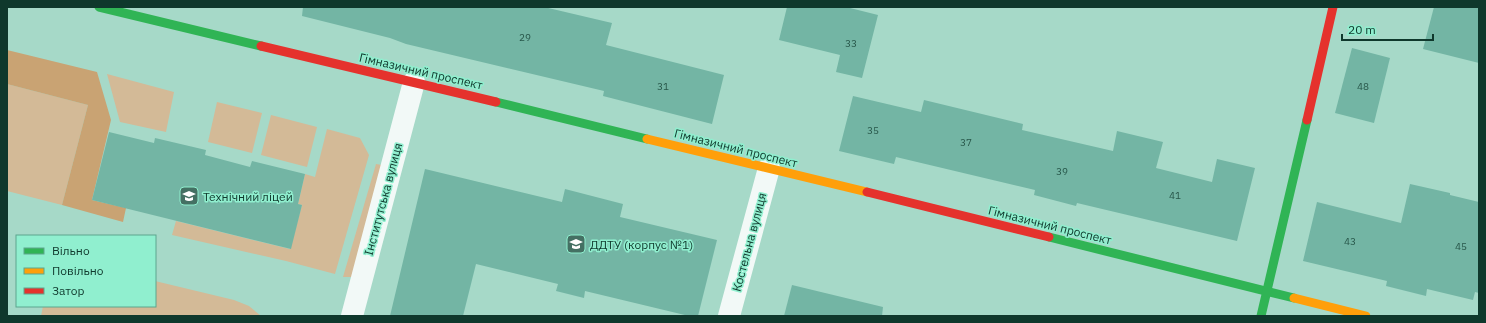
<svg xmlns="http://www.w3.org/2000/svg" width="1486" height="323" viewBox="0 0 1486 323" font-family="'IBM Plex Sans',sans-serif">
	<rect width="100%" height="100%" fill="#a6d9c8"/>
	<!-- green -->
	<g fill="#d3ba97">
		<polygon points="107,74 174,92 166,132 120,122"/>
		<polygon points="7,84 88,105 62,205 7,191"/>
		<polygon points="217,102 262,113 252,153 208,142"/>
		<polygon points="271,115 317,127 307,167 261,155"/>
		<polygon points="327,129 360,138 369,155 335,274 286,261 172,235 176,221 290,249 302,205 298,204 305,174 315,177"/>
		<polygon points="376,164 382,165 354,277 343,277"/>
		<polygon points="155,281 234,300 249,306 261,316 41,316 43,306 155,306"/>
	</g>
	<!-- forest -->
	<polygon fill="#c9a373" points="7,50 97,72 111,120 92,200 126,208 123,222 62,205 88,105 7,84"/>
	<!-- building -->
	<g fill="#73b5a4">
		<polygon points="303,7 544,7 612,23 606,45 724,75 712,124 603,96 604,91 406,44 390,38 302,16"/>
		<polygon points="787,7 846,7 878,15 862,78 836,72 840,55 779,40"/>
		<polygon points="1434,7 1479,7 1479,63 1423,49"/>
		<polygon points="1352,48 1390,58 1374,123 1335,113"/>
		<polygon points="853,96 921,112 924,100 1023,124 1022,130 1113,151 1117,131 1163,142 1156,168 1212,182 1217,159 1255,168 1237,241 1077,203 1076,206 1034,195 1035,190 896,157 894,164 839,151"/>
		<polygon points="109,132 154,143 155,138 206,150 205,155 250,167 252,161 305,174 298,204 302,205 291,249 92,200"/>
		<polygon points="425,169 562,202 565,189 623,204 620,217 717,240 698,316 689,316 585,291 584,298 556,291 558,284 476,264 463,316 390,316"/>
		<polygon points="1410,184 1450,193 1450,195 1479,202 1479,293 1475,292 1473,300 1427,289 1426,296 1386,286 1387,281 1303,261 1317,202 1401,223"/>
		<polygon points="792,285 883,307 882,316 784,316"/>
	</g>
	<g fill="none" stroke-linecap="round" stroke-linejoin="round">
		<!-- street -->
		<g stroke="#f2f9f7" stroke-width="22">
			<polyline points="352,316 414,82"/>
			<polyline points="729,316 769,168"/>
		</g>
		<!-- fast -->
		<g stroke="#30b455" stroke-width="9">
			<polyline points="99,7 261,46"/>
			<polyline points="496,102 647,139"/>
			<polyline points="1049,237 1294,298"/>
			<polyline points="1261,316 1307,120"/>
		</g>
		<!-- slow -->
		<g stroke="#ff9f0a" stroke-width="9">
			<polyline points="647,139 867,192"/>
			<polyline points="1294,298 1366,316"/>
		</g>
		<!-- jam -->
		<g stroke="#e5322d" stroke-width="9">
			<polyline points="261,46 496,102"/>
			<polyline points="1307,120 1333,7"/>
			<polyline points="867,192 1049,237"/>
		</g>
	</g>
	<!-- icons -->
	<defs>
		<g id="school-square" transform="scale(1)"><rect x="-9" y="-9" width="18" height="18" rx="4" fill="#447063" stroke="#90efcf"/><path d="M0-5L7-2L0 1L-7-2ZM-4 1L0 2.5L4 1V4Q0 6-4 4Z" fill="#fff"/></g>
		<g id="university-square" transform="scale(1)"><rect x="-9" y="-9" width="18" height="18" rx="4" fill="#447063" stroke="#90efcf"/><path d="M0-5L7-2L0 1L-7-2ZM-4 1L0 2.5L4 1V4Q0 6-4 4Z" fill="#fff"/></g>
	</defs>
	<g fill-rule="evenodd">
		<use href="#school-square" x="189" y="196"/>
		<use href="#university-square" x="576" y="244"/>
	</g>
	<g text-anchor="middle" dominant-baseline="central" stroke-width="3" stroke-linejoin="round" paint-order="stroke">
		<!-- number labels -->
		<g font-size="10" fill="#28574a">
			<text x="525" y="37">29</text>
			<text x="851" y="43">33</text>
			<text x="663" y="86">31</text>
			<text x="1363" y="86">48</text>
			<text x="873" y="130">35</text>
			<text x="966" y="142">37</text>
			<text x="1062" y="171">39</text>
			<text x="1175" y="195">41</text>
			<text x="1350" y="241">43</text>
			<text x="1461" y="246">45</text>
		</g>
		<!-- street labels -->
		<g font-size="12" fill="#0f382c" stroke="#90efcf">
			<text transform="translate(421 71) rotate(13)">Гімназичний проспект</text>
			<text transform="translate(736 148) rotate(14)">Гімназичний проспект</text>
			<text transform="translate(383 199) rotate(-75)">Інститутська вулиця</text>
			<text transform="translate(1050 225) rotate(14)">Гімназичний проспект</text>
			<text transform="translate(749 242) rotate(-75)">Костельна вулиця</text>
		</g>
		<!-- poi labels -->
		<g font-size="12" fill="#0f382c" stroke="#90efcf" text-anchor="start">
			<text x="203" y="196">Технічний ліцей</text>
			<text x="590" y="244">ДДТУ (корпус №1)</text>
		</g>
	</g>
	<!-- border -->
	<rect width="1486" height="323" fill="none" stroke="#0f382c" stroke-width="16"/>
	<!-- legend -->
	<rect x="16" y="235" width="140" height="72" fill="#90efcf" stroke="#5ca68e"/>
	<rect x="24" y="248" width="20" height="6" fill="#30b455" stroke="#5ca68e"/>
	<text x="52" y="255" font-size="12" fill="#0f382c">Вільно</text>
	<rect x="24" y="268" width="20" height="6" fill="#ff9f0a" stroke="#5ca68e"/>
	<text x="52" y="275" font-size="12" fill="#0f382c">Повільно</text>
	<rect x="24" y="288" width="20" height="6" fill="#e5322d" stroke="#5ca68e"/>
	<text x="52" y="295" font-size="12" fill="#0f382c">Затор</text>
	<!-- scale -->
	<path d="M1342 34v6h91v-6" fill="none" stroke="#0f382c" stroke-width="2"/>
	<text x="1348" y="34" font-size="12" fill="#0f382c" stroke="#90efcf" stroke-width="3" paint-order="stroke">20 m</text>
</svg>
